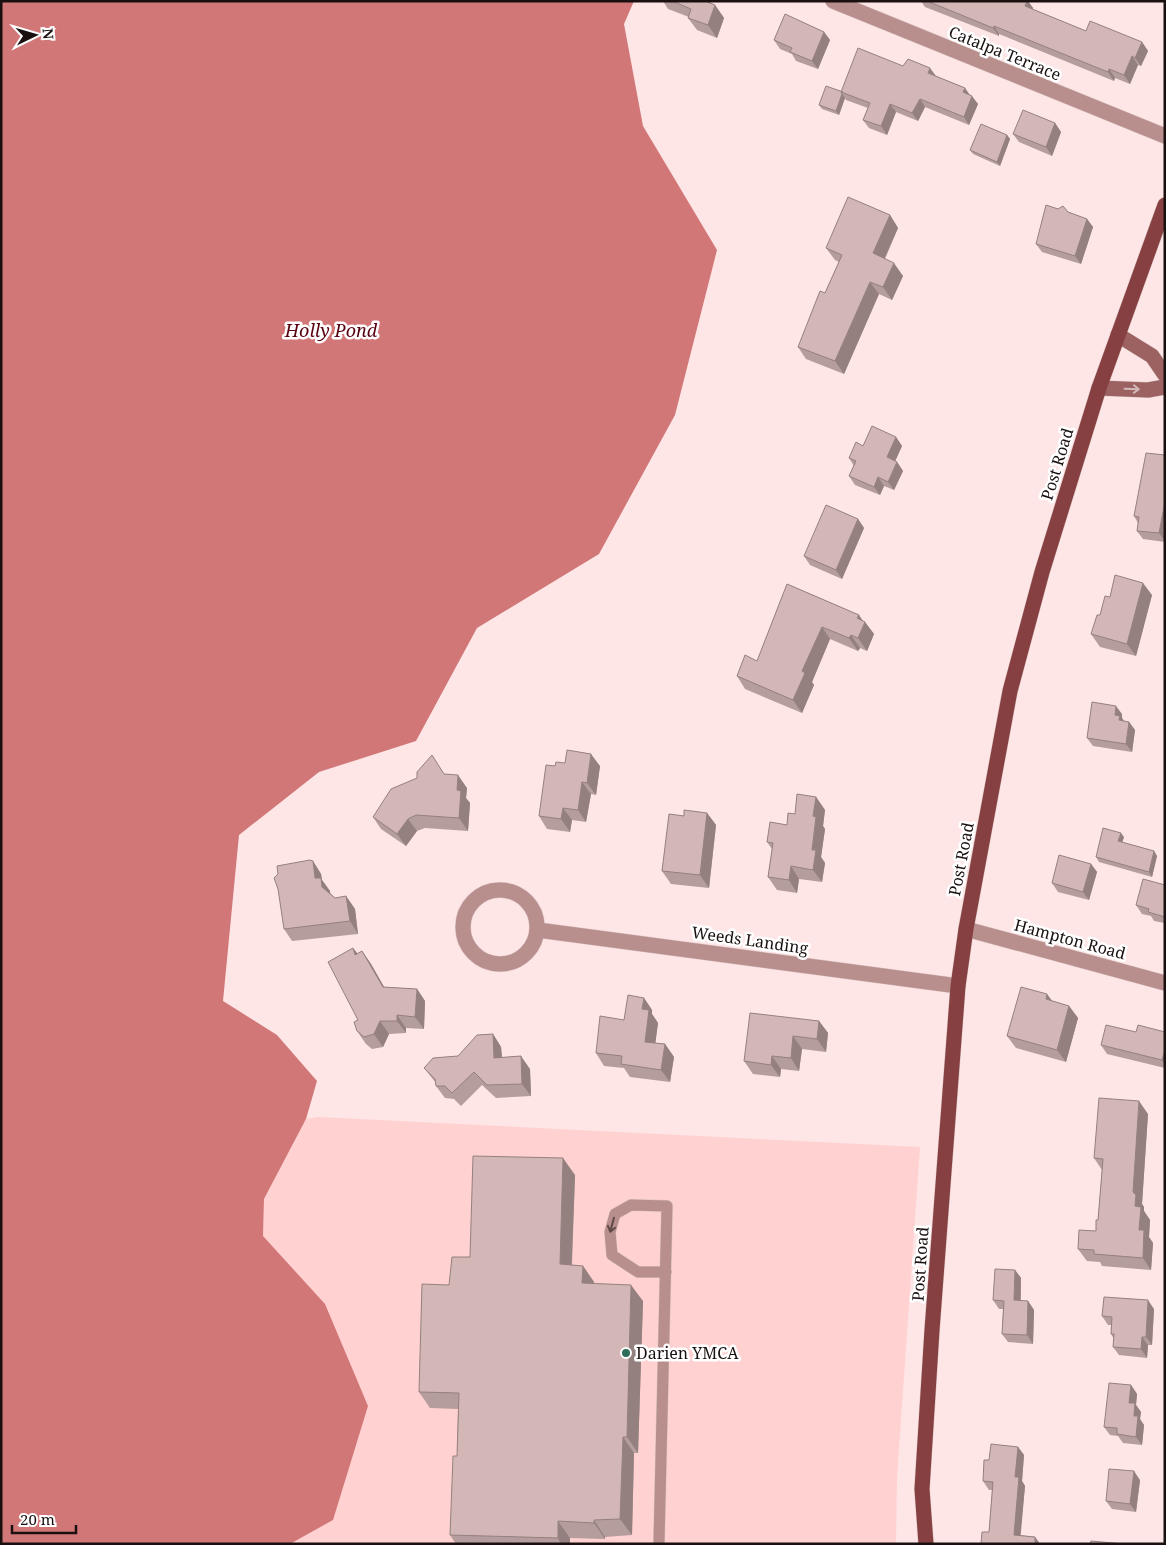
<svg xmlns="http://www.w3.org/2000/svg" width="1166" height="1545" viewBox="0 0 1166 1545" font-family="'Noto Serif',serif">
	<rect width="100%" height="100%" fill="#fee6e6"/>
	<!-- green -->
	<polygon fill="#ffd1d0" points="318,1117 920,1147 897,1477 896,1544 290,1544 333,1520 263,1236 264,1199 306,1119"/>
	<!-- water -->
	<polygon fill="#d27778" points="1,1 634,1 624,24 643,126 717,250 675,415 599,554 477,628 416,741 319,772 239,835 223,1001 277,1035 317,1081 306,1119 264,1199 263,1236 325,1304 368,1406 333,1520 290,1544 1,1544"/>
	<g fill="none" stroke-linecap="round" stroke-linejoin="round">
		<!-- lane casing -->
		<g stroke="#dac4c4" stroke-width="12">
			<path id="lane" d="M659,1544C661,1431 665,1318 667,1206L631,1205L615,1214L610,1232L612,1255L638,1272H666"/>
		</g>
		<!-- street casing -->
		<g stroke="#dac4c4" stroke-width="16">
			<g id="street">
				<polyline points="833,1 1165,136"/>
				<circle cx="500" cy="927" r="37"/>
				<polyline points="966,929 1165,983"/>
				<polyline points="538,930 958,986"/>
			</g>
		</g>
		<!-- secondary casing -->
		<g stroke="#dac4c4" stroke-width="16">
			<g id="secondary">
				<polyline points="1118,335 1152,356 1165,375"/>
				<polyline points="1099,388 1148,390 1165,387"/>
			</g>
		</g>
		<!-- primary casing -->
		<g stroke="#dac4c4" stroke-width="16">
			<polyline id="primary" points="926,1544 922,1489 932,1330 958,986 966,929 1010,691 1042,572 1099,388 1165,205"/>
		</g>
		<!-- lane -->
		<use href="#lane" stroke="#b98f8e" stroke-width="11"/>
		<!-- street -->
		<use href="#street" stroke="#b98f8e" stroke-width="15"/>
		<!-- secondary -->
		<use href="#secondary" stroke="#9c6161" stroke-width="15"/>
		<!-- primary -->
		<use href="#primary" stroke="#864041" stroke-width="15"/>
	</g>
	<!-- wall -->
	<g fill="#b59d9d">
		<polygon points="663,1 711,1 710,3 715,5 724,18 717,38 697,30 688,18 689,17 668,9"/>
		<polygon points="921,1 1028,1 1033,8 1033,10 1086,31 1142,42 1148,51 1141,66 1138,65 1130,84 1115,78 1114,81 999,34 999,36 925,7"/>
		<polygon points="824,32 830,40 818,69 796,61 792,54 780,49 774,40"/>
		<polygon points="903,66 936,76 965,88 970,95 978,104 969,125 925,107 918,121 896,112 887,135 869,128 863,120 868,108 846,100 845,98 839,115 822,109 819,105 841,92"/>
		<polygon points="1055,123 1061,132 1052,156 1019,142 1013,134"/>
		<polygon points="1007,135 1010,139 1000,166 973,154 970,150"/>
		<polygon points="1068,212 1087,219 1093,227 1081,264 1042,252 1036,244"/>
		<polygon points="890,215 898,228 885,259 903,276 892,300 879,294 844,374 806,359 798,347 825,293 839,262 835,260 826,248"/>
		<polygon points="896,437 902,446 895,461 897,462 903,471 894,490 884,486 880,495 855,485 849,476 854,466 849,458 863,446"/>
		<polygon points="1165,455 1165,542 1143,539 1137,531 1138,523 1134,516"/>
		<polygon points="858,519 864,528 842,579 810,565 804,556"/>
		<polygon points="787,584 859,615 863,621 865,622 874,634 867,651 860,648 858,651 830,639 812,682 814,685 802,713 745,689 737,676 757,661"/>
		<polygon points="1152,595 1136,656 1100,647 1091,634 1100,615 1110,597"/>
		<polygon points="1122,714 1122,718 1124,721 1129,722 1135,730 1132,752 1093,746 1087,738"/>
		<polygon points="565,763 600,766 596,795 591,794 586,822 572,820 570,832 547,829 539,816 555,766"/>
		<polygon points="445,774 467,788 466,798 470,803 468,831 425,828 417,831 406,846 381,829 373,817"/>
		<polygon points="816,797 825,810 823,826 825,829 821,857 825,863 822,882 799,879 797,893 777,890 768,877 772,849 767,842 787,825 795,814"/>
		<polygon points="707,813 716,825 709,888 671,884 662,871 684,816"/>
		<polygon points="1124,837 1122,842 1154,851 1157,856 1152,877 1099,862 1096,857"/>
		<polygon points="313,861 321,874 322,880 330,891 330,893 335,898 346,896 355,909 358,934 292,941 284,929"/>
		<polygon points="1091,864 1097,872 1089,900 1058,892 1052,883"/>
		<polygon points="1165,885 1165,923 1154,921 1151,916 1142,914 1136,905"/>
		<polygon points="353,948 358,954 362,951 371,964 384,987 417,989 425,1001 424,1029 406,1028 406,1033 389,1034 383,1047 372,1049 366,1044 357,1031 358,1020"/>
		<polygon points="644,998 652,1010 652,1014 658,1023 655,1043 665,1044 674,1057 670,1082 630,1077 624,1068 604,1066 596,1053"/>
		<polygon points="1052,1001 1069,1006 1078,1018 1066,1062 1016,1048 1007,1036"/>
		<polygon points="819,1021 828,1033 826,1052 802,1049 799,1071 781,1069 780,1077 753,1074 744,1061"/>
		<polygon points="1165,1032 1165,1068 1107,1054 1101,1045"/>
		<polygon points="493,1034 501,1047 502,1057 530,1069 531,1096 496,1098 482,1085 461,1106 454,1099 445,1098 436,1086 436,1083 424,1068 458,1056"/>
		<polygon points="1148,1114 1142,1204 1144,1207 1144,1211 1150,1220 1149,1237 1153,1243 1151,1270 1102,1266 1100,1262 1087,1261 1078,1249 1096,1231 1098,1220 1102,1170 1094,1158"/>
		<polygon points="575,1175 572,1265 583,1266 594,1282 594,1284 643,1301 638,1453 634,1453 632,1535 605,1537 605,1539 570,1538 570,1544 456,1544 450,1535 457,1456 458,1409 430,1408 419,1392 470,1257"/>
		<polygon points="1015,1270 1021,1278 1021,1301 1028,1301 1034,1310 1033,1344 1008,1342 1002,1334 1003,1309 999,1309 993,1300"/>
		<polygon points="1154,1309 1152,1345 1148,1345 1147,1358 1119,1355 1113,1347 1114,1339 1111,1334 1111,1325 1108,1325 1102,1316"/>
		<polygon points="1131,1385 1137,1394 1136,1405 1141,1412 1140,1419 1144,1425 1142,1445 1123,1443 1118,1436 1110,1435 1104,1427"/>
		<polygon points="1018,1447 1024,1455 1022,1481 1025,1486 1020,1535 1035,1537 1040,1544 981,1544 989,1532 992,1490 989,1490 983,1481 989,1460"/>
		<polygon points="1140,1480 1136,1512 1112,1509 1106,1501"/>
	</g>
	<!-- shaded-wall -->
	<g fill="#94807f">
		<polygon points="1027,1 1028,1 1033,8 1031,15 1025,6"/>
		<polygon points="715,5 724,18 717,38 708,25"/>
		<polygon points="994,26 999,34 999,36 993,28"/>
		<polygon points="824,32 830,40 818,69 812,61"/>
		<polygon points="1142,42 1148,51 1141,66 1135,58"/>
		<polygon points="1132,56 1138,65 1130,84 1124,75"/>
		<polygon points="930,68 936,76 928,73"/>
		<polygon points="1109,69 1115,78 1114,81 1108,72"/>
		<polygon points="965,88 970,96 963,92"/>
		<polygon points="842,94 845,98 839,115 836,111"/>
		<polygon points="972,96 978,104 969,125 964,117"/>
		<polygon points="920,99 925,107 918,121 912,113"/>
		<polygon points="890,104 896,112 887,135 881,126"/>
		<polygon points="1055,123 1061,132 1052,156 1046,147"/>
		<polygon points="1007,135 1010,139 1000,166 997,162"/>
		<polygon points="890,215 898,228 881,266 873,253"/>
		<polygon points="1087,219 1093,227 1081,264 1075,256"/>
		<polygon points="894,263 903,276 892,300 883,287"/>
		<polygon points="870,282 879,294 844,374 835,361"/>
		<polygon points="896,437 902,446 893,466 887,457"/>
		<polygon points="897,462 903,471 894,490 888,482"/>
		<polygon points="878,477 884,486 880,495 874,487"/>
		<polygon points="1165,502 1165,541 1159,533"/>
		<polygon points="858,519 864,528 842,579 836,570"/>
		<polygon points="1143,583 1152,595 1136,656 1127,644"/>
		<polygon points="859,615 864,623 865,622 874,634 867,651 858,638 857,618"/>
		<polygon points="822,627 830,639 812,682 814,685 802,713 793,700 802,671"/>
		<polygon points="851,635 860,648 858,651 849,638"/>
		<polygon points="1116,706 1122,714 1122,718 1126,724 1125,729 1115,715"/>
		<polygon points="1129,722 1135,730 1132,752 1126,744"/>
		<polygon points="591,754 600,766 596,795 587,783"/>
		<polygon points="458,775 467,788 466,798 470,803 468,831 459,818 457,790"/>
		<polygon points="582,782 591,794 586,822 578,810"/>
		<polygon points="816,797 825,810 823,826 825,829 821,857 825,863 822,882 813,870 812,850 813,816"/>
		<polygon points="563,808 572,820 570,832 561,819"/>
		<polygon points="707,813 716,825 709,888 700,875"/>
		<polygon points="408,819 417,831 406,846 397,834"/>
		<polygon points="1121,833 1124,837 1121,846 1118,841"/>
		<polygon points="1154,851 1157,856 1152,877 1149,872"/>
		<polygon points="313,861 321,874 322,880 330,891 331,899 315,878"/>
		<polygon points="1091,864 1097,872 1089,900 1083,892"/>
		<polygon points="791,866 799,879 797,893 789,880"/>
		<polygon points="346,896 355,909 358,934 350,921"/>
		<polygon points="353,948 362,960 355,955"/>
		<polygon points="362,951 371,964 391,999 383,987"/>
		<polygon points="417,989 425,1001 424,1029 415,1017"/>
		<polygon points="1047,994 1056,1006 1046,999"/>
		<polygon points="644,998 652,1010 652,1014 658,1023 654,1054 645,1042 642,1009"/>
		<polygon points="1069,1006 1078,1018 1066,1062 1057,1050"/>
		<polygon points="397,1015 406,1028 406,1033 397,1021"/>
		<polygon points="380,1021 389,1034 383,1047 374,1034"/>
		<polygon points="819,1021 828,1033 826,1052 817,1039"/>
		<polygon points="493,1034 501,1047 503,1070 494,1058"/>
		<polygon points="793,1036 802,1049 799,1071 791,1058"/>
		<polygon points="665,1044 674,1057 670,1082 661,1070"/>
		<polygon points="1165,1050 1165,1064 1162,1060"/>
		<polygon points="521,1056 530,1069 531,1096 522,1084"/>
		<polygon points="772,1056 781,1069 780,1077 771,1065"/>
		<polygon points="1139,1101 1148,1114 1142,1204 1144,1207 1144,1211 1150,1220 1149,1237 1153,1243 1151,1270 1143,1258 1139,1230 1135,1206 1133,1192"/>
		<polygon points="563,1158 575,1175 571,1280 560,1264"/>
		<polygon points="583,1266 594,1282 594,1300 582,1283"/>
		<polygon points="1015,1270 1021,1278 1020,1309 1014,1300"/>
		<polygon points="631,1285 643,1301 638,1453 627,1437"/>
		<polygon points="1148,1300 1154,1309 1152,1345 1146,1337"/>
		<polygon points="1028,1301 1034,1310 1033,1344 1027,1335"/>
		<polygon points="1142,1337 1148,1345 1147,1358 1141,1349"/>
		<polygon points="1131,1385 1137,1394 1136,1405 1141,1412 1140,1419 1144,1425 1142,1445 1136,1437 1134,1416 1129,1403"/>
		<polygon points="623,1437 634,1453 632,1535 620,1519"/>
		<polygon points="1018,1447 1024,1455 1022,1481 1025,1486 1020,1543 1014,1535 1015,1477"/>
		<polygon points="1134,1471 1140,1480 1136,1512 1130,1504"/>
		<polygon points="594,1520 605,1537 605,1539 594,1523"/>
		<polygon points="558,1521 570,1538 570,1544 561,1544 558,1538"/>
		<polygon points="1035,1537 1040,1544 1035,1544"/>
	</g>
	<!-- building -->
	<g fill="#d3b7b6" stroke="#94807f">
		<polygon points="672,1 705,1 715,5 708,25 688,18 691,9"/>
		<polygon points="927,1 1027,1 1025,6 1086,31 1090,21 1142,42 1135,58 1132,56 1124,75 1109,69 1108,72 994,26 993,28"/>
		<polygon points="785,14 824,32 812,61 790,52 792,48 774,40"/>
		<polygon points="858,48 903,66 908,59 930,68 928,73 965,88 963,92 972,96 964,117 920,99 912,113 890,104 881,126 863,120 870,103 841,92"/>
		<polygon points="826,86 843,92 841,92 842,94 836,111 819,105"/>
		<polygon points="1023,110 1055,123 1046,147 1013,134"/>
		<polygon points="981,124 1007,135 997,162 970,150"/>
		<polygon points="848,197 890,215 873,253 894,263 883,287 870,282 835,361 798,347 820,291 825,293 842,255 826,248"/>
		<polygon points="1046,205 1058,209 1063,206 1068,212 1087,219 1075,256 1036,244"/>
		<polygon points="872,426 896,437 887,457 897,462 888,482 878,477 874,487 849,476 856,461 849,458 856,442 863,446"/>
		<polygon points="1146,453 1165,455 1165,502 1159,533 1137,531 1139,517 1134,516"/>
		<polygon points="826,505 858,519 836,570 804,556"/>
		<polygon points="1115,575 1143,583 1127,644 1091,634 1097,615 1100,615 1105,596 1110,597"/>
		<polygon points="787,584 859,615 857,618 865,622 858,638 851,635 849,638 822,627 802,671 805,673 793,700 737,676 745,655 757,661"/>
		<polygon points="1092,702 1116,706 1115,715 1120,716 1119,720 1129,722 1126,744 1087,738"/>
		<polygon points="567,750 591,754 587,783 582,782 578,810 563,808 561,819 539,816 546,765 555,766 556,762 565,763"/>
		<polygon points="432,755 444,774 458,775 457,790 461,791 459,818 416,815 408,819 397,834 373,817 391,789 417,778 417,772"/>
		<polygon points="797,794 816,797 813,816 816,817 812,850 816,850 813,870 791,866 789,880 768,877 773,843 767,842 770,822 787,825 788,813 795,814"/>
		<polygon points="684,810 707,813 700,875 662,871 669,814 684,816"/>
		<polygon points="1103,828 1121,833 1118,841 1154,851 1149,872 1096,857"/>
		<polygon points="1059,855 1091,864 1083,892 1052,883"/>
		<polygon points="310,860 313,861 315,878 321,878 322,887 335,898 346,896 350,921 284,929 278,889 274,878 278,874 277,866"/>
		<polygon points="1143,879 1165,885 1165,917 1148,912 1149,909 1136,905"/>
		<polygon points="353,948 355,955 362,951 383,987 417,989 415,1017 397,1015 397,1021 380,1021 374,1034 364,1037 357,1031 354,1022 358,1020 328,962"/>
		<polygon points="1021,987 1047,994 1046,999 1069,1006 1057,1050 1007,1036"/>
		<polygon points="628,995 644,998 642,1009 649,1010 645,1042 665,1044 661,1070 621,1064 622,1056 596,1053 600,1016 624,1020"/>
		<polygon points="750,1013 819,1021 817,1039 793,1036 791,1058 772,1056 771,1065 744,1061"/>
		<polygon points="1106,1025 1136,1032 1138,1025 1165,1032 1165,1050 1162,1060 1101,1045"/>
		<polygon points="493,1034 494,1058 521,1056 522,1084 487,1085 474,1072 452,1093 445,1086 436,1086 435,1079 424,1068 433,1058 458,1056 477,1035"/>
		<polygon points="1099,1098 1139,1101 1133,1192 1136,1195 1135,1206 1141,1207 1139,1230 1144,1230 1143,1258 1094,1254 1094,1250 1078,1249 1079,1230 1096,1231 1096,1220 1098,1220 1103,1159 1094,1158"/>
		<polygon points="473,1156 563,1158 560,1264 583,1266 582,1283 631,1285 627,1437 623,1437 620,1519 594,1520 594,1523 558,1521 558,1538 450,1535 453,1456 457,1456 459,1393 419,1392 422,1284 449,1285 452,1257 470,1257"/>
		<polygon points="995,1269 1015,1270 1014,1300 1028,1301 1027,1335 1002,1334 1004,1301 993,1300"/>
		<polygon points="1104,1297 1148,1300 1146,1337 1142,1337 1141,1349 1113,1347 1114,1334 1111,1334 1112,1317 1102,1316"/>
		<polygon points="1109,1383 1131,1385 1129,1403 1135,1403 1134,1416 1138,1416 1136,1437 1117,1434 1117,1428 1104,1427"/>
		<polygon points="991,1444 1018,1447 1015,1477 1019,1477 1014,1535 1035,1537 1035,1544 981,1544 982,1532 989,1532 993,1482 983,1481 984,1460 989,1460"/>
		<polygon points="1109,1469 1134,1471 1130,1504 1106,1501"/>
		<polygon points="1091,1541 1124,1544 1090,1544"/>
	</g>
	<!-- one-way arrows -->
	<defs><path id="oneway-shaft" d="M-6 0H5M1.5-3L5.5 0L1.5 3" fill="none" stroke-width="1.6" stroke-linecap="round" stroke-linejoin="round" transform="scale(1.25)"/></defs>
	<use stroke="#d2b8b8" href="#oneway-shaft" transform="translate(1132 389) rotate(2)"/>
	<use stroke="#624949" href="#oneway-shaft" transform="translate(612 1225) rotate(105)"/>
	<!-- markers -->
	<circle fill="#2d6c58" stroke="#fff" stroke-width="2" cx="626" cy="1353" r="5"/>
	<g text-anchor="middle" dominant-baseline="central" stroke-width="5" stroke-linejoin="round" paint-order="stroke">
		<!-- street labels -->
		<g font-size="16" fill="#1a1010" stroke="#fff">
			<text transform="translate(1005 53) rotate(22)">Catalpa Terrace</text>
			<text transform="translate(1057 464) rotate(-73)">Post Road</text>
			<text transform="translate(961 859) rotate(-79)">Post Road</text>
			<text transform="translate(1070 939) rotate(15)">Hampton Road</text>
			<text transform="translate(750 940) rotate(8)">Weeds Landing</text>
			<text transform="translate(920 1264) rotate(-86)">Post Road</text>
		</g>
		<!-- poi labels -->
		<g font-size="16" fill="#1a1010" stroke="#fff" text-anchor="start">
			<text x="636" y="1353">Darien YMCA</text>
		</g>
		<!-- water labels -->
		<g font-size="18" font-style="italic" fill="#570111" stroke="#fff">
			<text x="331" y="330">Holly Pond</text>
		</g>
	</g>
	<!-- border -->
	<rect width="1166" height="1545" fill="none" stroke="#1a1010" stroke-width="5"/>
	<!-- north arrow -->
	<g transform="translate(35 35) rotate(85)" stroke="#ffffff" stroke-width="4" paint-order="stroke">
	<path d="M0-4L9 19L0 12L-9 19Z" fill="#1a1010"/>
	<text y="-8" font-size="14" font-weight="bold" text-anchor="middle" fill="#1a1010">N</text>
	</g>
	<!-- scale -->
	<path d="M12 1525v8h64v-8" fill="none" stroke="#1a1010" stroke-width="2.5"/>
	<text x="20" y="1525" font-size="15" fill="#1a1010" stroke="#ffffff" stroke-width="4" paint-order="stroke">20 m</text>
</svg>
